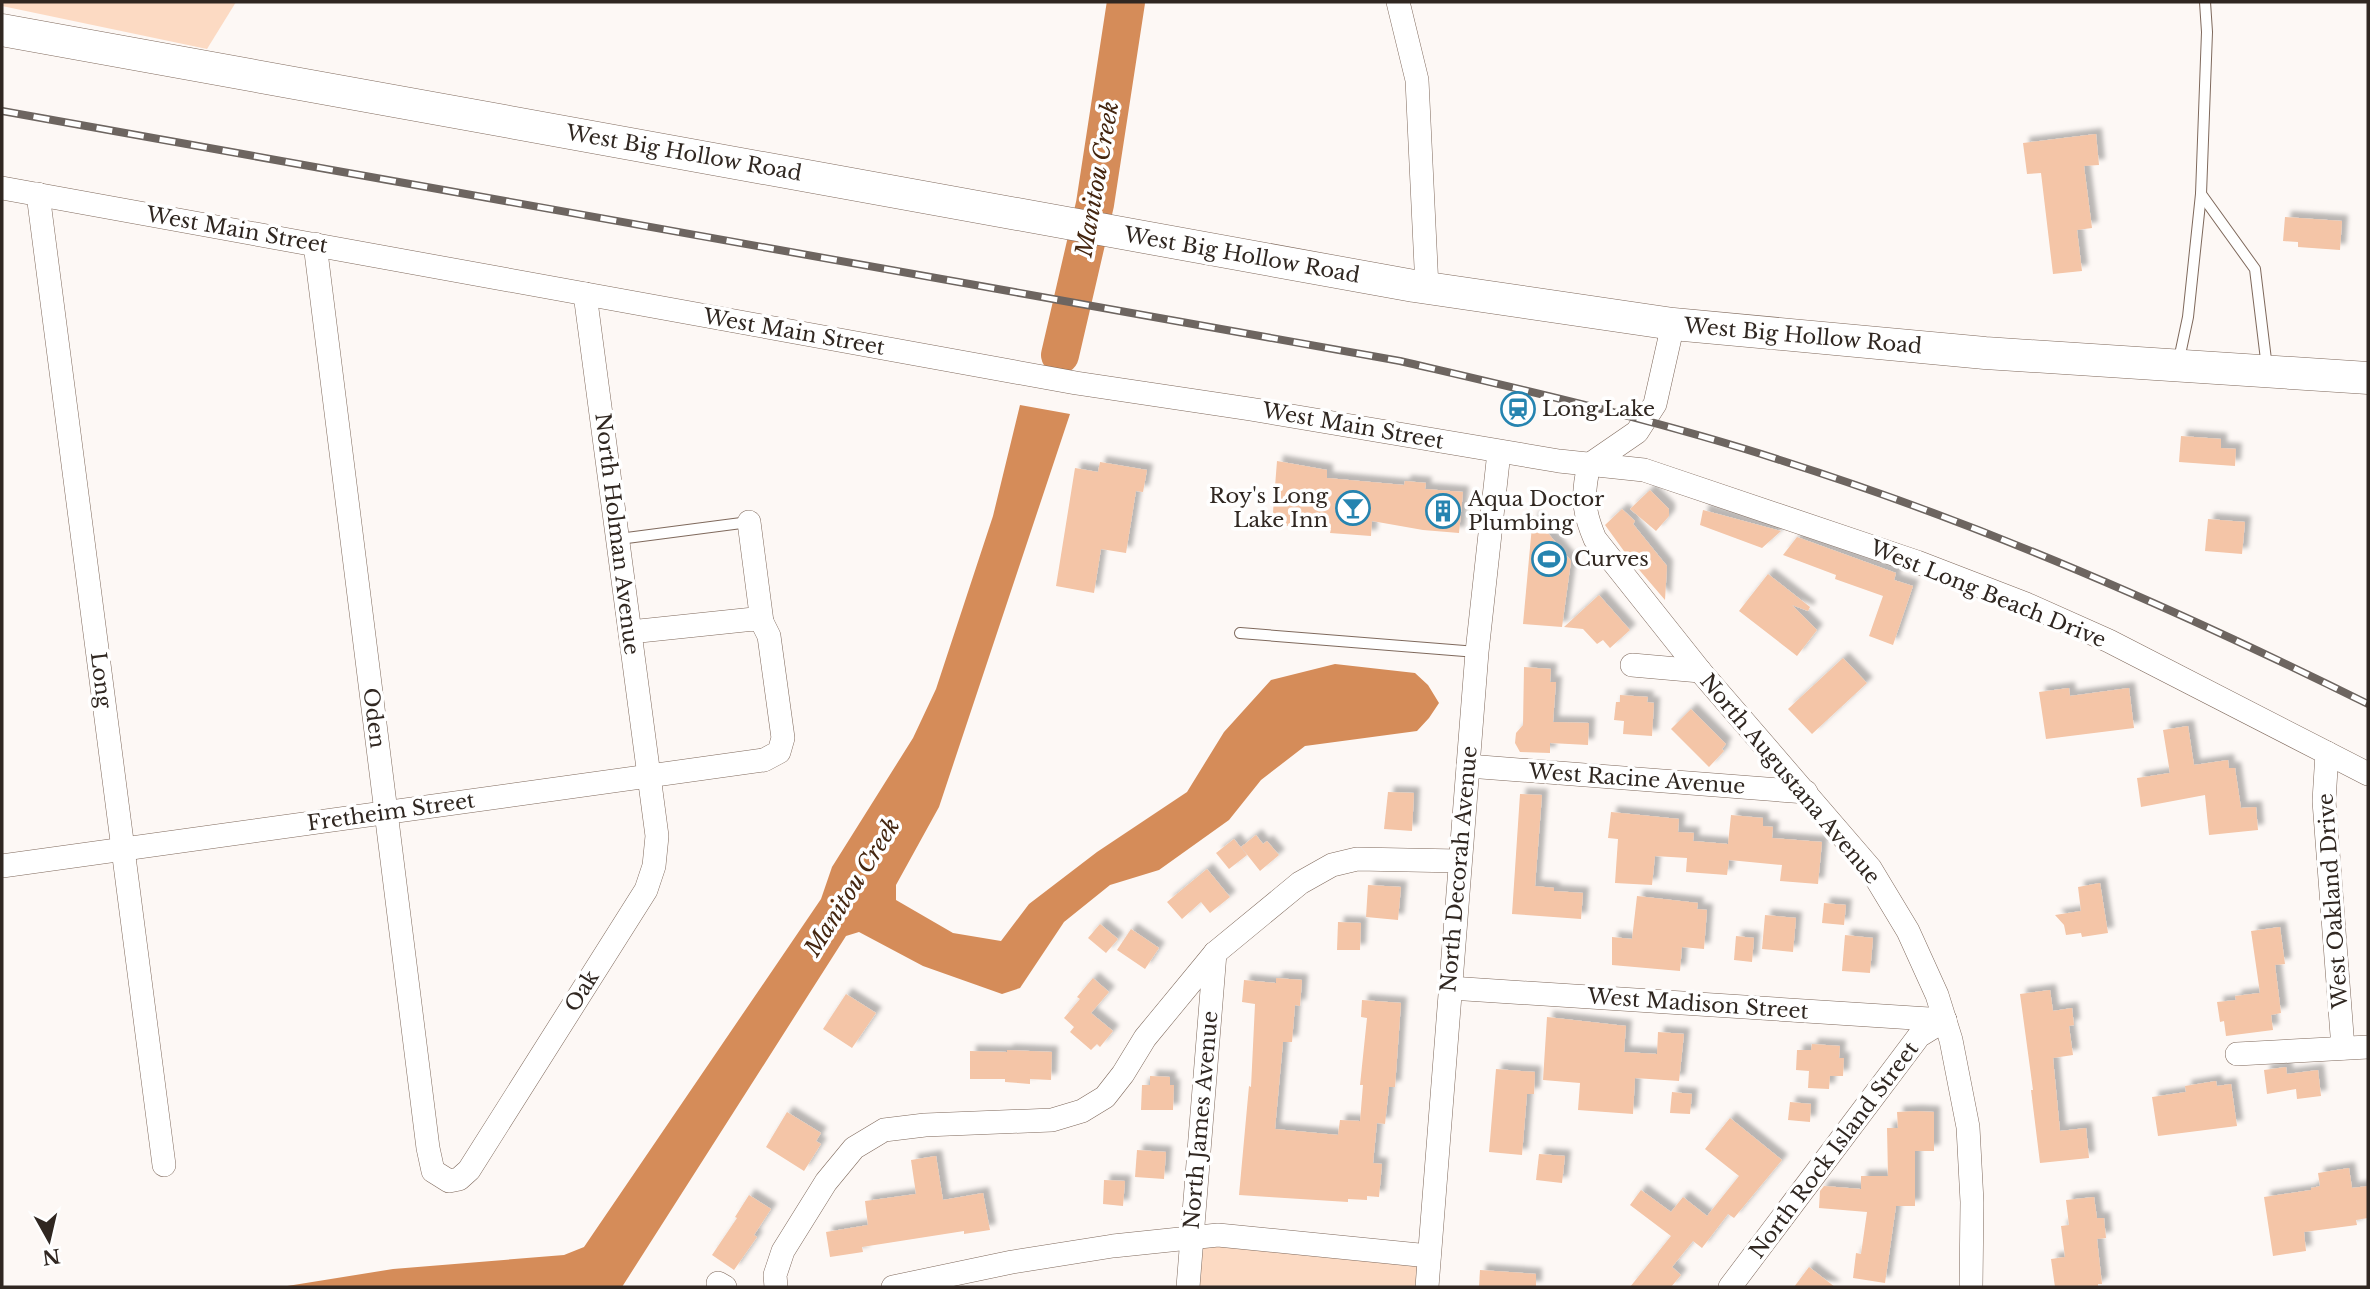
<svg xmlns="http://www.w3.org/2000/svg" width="2370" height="1289" viewBox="0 0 2370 1289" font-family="'Libre Baskerville',serif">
	<defs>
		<filter id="shadow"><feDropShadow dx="6" dy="-6" stdDeviation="2" flood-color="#0004"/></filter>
	</defs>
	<rect width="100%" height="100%" fill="#fdf8f5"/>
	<!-- green -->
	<g fill="#fcdac3">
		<polygon points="2,2 236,2 207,49 2,6"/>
		<polygon points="1192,1238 1429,1256 1427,1287 1188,1287"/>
	</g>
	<!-- water -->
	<polygon fill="#d58c59" points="1020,405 1070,414 939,807 896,885 896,900 953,933 1001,941 1029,904 1097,852 1187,792 1224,732 1271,680 1335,664 1415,673 1428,685 1439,703 1429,718 1417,731 1305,746 1261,780 1229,820 1159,870 1110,885 1064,922 1020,988 1002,994 923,966 859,932 846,936 622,1287 281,1287 393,1269 564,1255 584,1247 821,899 832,867 913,738 936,689 993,516"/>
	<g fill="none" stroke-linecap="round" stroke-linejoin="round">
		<!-- river -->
		<polyline stroke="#d58c59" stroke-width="38" points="1060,355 1095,204 1126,2"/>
	</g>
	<!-- building -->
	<g fill="#f4c5a7" filter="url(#shadow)">
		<polygon points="2096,134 2099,165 2084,166 2092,228 2077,230 2082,271 2053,274 2041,173 2027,174 2023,143"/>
		<polygon points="2285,217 2342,221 2340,250 2298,247 2298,242 2283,241"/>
		<polygon points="2181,436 2221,439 2221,448 2236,449 2235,466 2179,462"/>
		<polygon points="1277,461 1327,470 1327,478 1404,485 1405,481 1426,483 1425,489 1463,492 1459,533 1423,530 1372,521 1371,536 1330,533 1331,529 1272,525"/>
		<polygon points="1100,462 1147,470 1143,492 1136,491 1126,553 1101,549 1094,593 1056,586 1075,468 1098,472"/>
		<polygon points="1650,490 1669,509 1669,516 1656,531 1630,509"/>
		<polygon points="1622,509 1635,521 1633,524 1667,566 1665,600 1629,558 1605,525"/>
		<polygon points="1703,510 1777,530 1781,531 1762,548 1700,525"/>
		<polygon points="1533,515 1571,561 1562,627 1523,624"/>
		<polygon points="2208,519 2245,522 2242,554 2205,551"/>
		<polygon points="1797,537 1896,573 1894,580 1913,586 1893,645 1869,636 1883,596 1835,579 1836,575 1783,555"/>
		<polygon points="1768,574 1810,607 1808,611 1792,605 1817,630 1797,656 1739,611"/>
		<polygon points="1599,595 1630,630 1610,648 1603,640 1597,644 1583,629 1564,627"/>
		<polygon points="1843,658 1867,683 1812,734 1788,709"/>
		<polygon points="1524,667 1551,669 1550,682 1556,682 1553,722 1589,723 1588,745 1550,743 1550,753 1520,752 1515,743 1516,733 1523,725"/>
		<polygon points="2069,688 2070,696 2129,688 2134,728 2046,739 2039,692"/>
		<polygon points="1620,695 1648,697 1647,702 1654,703 1652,736 1623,734 1624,721 1614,720 1616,702 1620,702"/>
		<polygon points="1691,709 1726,744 1722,749 1724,751 1709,767 1671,729"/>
		<polygon points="2188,726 2194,765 2228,760 2229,768 2235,768 2241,808 2256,807 2258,830 2209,835 2205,795 2141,807 2137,778 2170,773 2163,730"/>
		<polygon points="1388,792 1414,793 1412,831 1384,829"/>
		<polygon points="1520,794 1542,795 1535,886 1554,888 1554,891 1583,893 1581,919 1512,914"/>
		<polygon points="1611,812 1679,819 1678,832 1694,833 1693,841 1728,844 1731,815 1763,818 1763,826 1773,827 1772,838 1822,842 1818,884 1780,881 1782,865 1729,860 1727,875 1686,872 1687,858 1655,856 1652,885 1615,883 1618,839 1608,838"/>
		<polygon points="1256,835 1263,844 1267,841 1279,855 1260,871 1241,847"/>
		<polygon points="1234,839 1247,855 1229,869 1216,853"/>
		<polygon points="1207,869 1230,897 1210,913 1201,902 1182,919 1167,902"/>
		<polygon points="2100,883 2108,933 2082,937 2081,933 2066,935 2064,925 2055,915 2081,911 2078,887"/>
		<polygon points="1368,885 1401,887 1398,920 1366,917"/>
		<polygon points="1637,896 1698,903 1697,909 1707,910 1704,949 1682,947 1680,971 1612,965 1612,937 1632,939"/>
		<polygon points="1824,903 1846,905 1844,925 1822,923"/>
		<polygon points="1765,915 1796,918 1793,952 1762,949"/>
		<polygon points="1338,922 1361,923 1360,950 1337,950"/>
		<polygon points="1100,924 1118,939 1106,953 1088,938"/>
		<polygon points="2280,927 2285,964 2275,965 2281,1013 2271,1015 2273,1030 2226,1036 2224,1021 2220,1022 2217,1002 2236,1000 2235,996 2260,993 2251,931"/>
		<polygon points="1131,929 1159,948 1145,969 1117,950"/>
		<polygon points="1845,935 1873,938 1870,973 1842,971"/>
		<polygon points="1736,936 1754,938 1752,962 1734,960"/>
		<polygon points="1093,978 1109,992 1091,1013 1113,1031 1100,1047 1097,1044 1091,1050 1070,1032 1074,1027 1064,1018 1080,999 1077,997"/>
		<polygon points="1276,978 1302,980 1300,1006 1295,1005 1292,1042 1283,1042 1275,1129 1338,1135 1340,1120 1360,1121 1363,1085 1360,1085 1367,1018 1361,1017 1362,1000 1401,1003 1395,1087 1389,1087 1385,1124 1377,1123 1373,1163 1382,1164 1379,1197 1367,1196 1367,1200 1348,1199 1348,1202 1239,1195 1249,1086 1251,1087 1255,1004 1242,1002 1244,980 1276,983"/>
		<polygon points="2050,990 2053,1011 2072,1008 2074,1025 2069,1026 2073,1055 2053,1058 2060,1131 2086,1128 2089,1158 2040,1163 2031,1090 2033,1090 2020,994"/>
		<polygon points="846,994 876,1013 852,1048 823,1029"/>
		<polygon points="1547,1017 1626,1026 1624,1052 1657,1054 1658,1032 1684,1034 1679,1081 1635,1078 1633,1114 1578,1110 1580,1083 1543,1080"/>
		<polygon points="1812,1044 1840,1046 1839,1058 1844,1058 1843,1076 1830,1076 1829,1089 1808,1088 1809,1071 1796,1070 1797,1050 1811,1050"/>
		<polygon points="1007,1050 1052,1052 1051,1080 1030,1079 1030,1084 1005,1082 1005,1079 970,1079 970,1051 1007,1052"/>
		<polygon points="2286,1067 2287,1074 2318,1070 2321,1096 2297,1099 2296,1089 2267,1094 2264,1070"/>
		<polygon points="1496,1069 1535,1072 1534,1094 1527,1094 1522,1155 1489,1152"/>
		<polygon points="1150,1076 1170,1077 1170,1085 1174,1085 1173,1110 1141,1110 1142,1085 1150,1085"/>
		<polygon points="2216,1081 2217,1086 2231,1084 2237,1126 2158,1136 2152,1097 2186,1092 2185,1086"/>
		<polygon points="1672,1092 1692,1094 1690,1114 1670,1113"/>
		<polygon points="1790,1102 1811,1104 1810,1122 1788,1120"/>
		<polygon points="1916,1111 1934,1112 1934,1151 1915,1151 1915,1206 1896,1206 1885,1283 1853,1278 1856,1253 1861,1254 1867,1212 1819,1208 1820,1191 1824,1186 1861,1189 1861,1176 1888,1176 1887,1128 1898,1128 1897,1112"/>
		<polygon points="787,1112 821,1133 816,1141 821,1144 804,1171 766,1147"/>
		<polygon points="1730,1118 1782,1160 1734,1218 1728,1214 1702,1248 1693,1241 1672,1267 1681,1275 1671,1287 1630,1287 1671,1236 1630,1205 1641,1190 1671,1212 1683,1197 1707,1216 1739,1176 1705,1149"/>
		<polygon points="1137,1150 1166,1152 1164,1179 1135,1177"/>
		<polygon points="1539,1154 1565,1156 1562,1183 1536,1180"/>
		<polygon points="936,1156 943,1200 983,1193 990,1230 964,1234 964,1231 862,1247 863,1252 830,1257 826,1232 868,1225 865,1201 916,1194 911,1160"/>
		<polygon points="2349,1168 2352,1188 2368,1186 2368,1218 2356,1220 2357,1225 2304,1232 2306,1251 2273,1256 2264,1197 2311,1190 2311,1188 2320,1186 2318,1173"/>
		<polygon points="1104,1180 1125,1181 1123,1206 1103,1204"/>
		<polygon points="749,1195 771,1209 754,1235 757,1237 734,1270 712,1255 737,1218 735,1217"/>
		<polygon points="2094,1197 2097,1218 2104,1218 2106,1238 2097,1239 2102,1284 2098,1284 2098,1287 2055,1287 2051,1259 2065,1257 2061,1226 2069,1225 2066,1200"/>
		<polygon points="1809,1267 1835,1287 1794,1287"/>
		<polygon points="1480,1270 1536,1274 1536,1287 1479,1287"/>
	</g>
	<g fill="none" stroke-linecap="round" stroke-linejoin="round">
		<!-- lane casing -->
		<g stroke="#7f695c" stroke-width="12">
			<g id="lane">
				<polyline points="2205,2 2207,32 2201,194 2255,269 2267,368"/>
				<polyline points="2178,364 2188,317 2201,194"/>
				<polyline points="619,539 749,522"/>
				<polyline points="1240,633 1477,652"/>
			</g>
		</g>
		<!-- street casing -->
		<g stroke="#7f695c" stroke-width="24">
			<g id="street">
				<polyline points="1398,2 1417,80 1427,288"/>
				<polyline points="2,188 1076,383 1250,409 1559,461 1644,470 1917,562 2026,604 2109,641 2368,774"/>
				<polyline points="38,194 164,1165"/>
				<polyline points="315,244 428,1148 433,1171 449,1181 459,1179 469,1170 646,890 654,866 657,836 585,294"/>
				<path d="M1673,324L1655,404L1637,432L1589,465C1582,495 1583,511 1595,539L1700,671L1870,868L1908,931L1937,995L1951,1040L1968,1127L1972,1202L1971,1287"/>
				<polyline points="749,522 762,622"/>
				<polyline points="1632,665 1700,671"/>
				<polyline points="2327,753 2324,801 2343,1048"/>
				<polyline points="1468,766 1806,792"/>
				<polyline points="2,866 764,760 779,752 783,738 769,636 762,622 754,619 630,632"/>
				<polyline points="1450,988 1945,1020"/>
				<polyline points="2237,1054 2368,1047"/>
				<polyline points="718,1283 725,1287"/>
				<polyline points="776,1287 775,1275 783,1251 826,1182 854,1148 884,1130 925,1125 1052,1120 1082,1111 1105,1097 1123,1074 1145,1038 1215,953 1300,883 1332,865 1357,859 1459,861"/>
				<polyline points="893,1287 1012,1262 1113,1246 1218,1235 1429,1256"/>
				<polyline points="1188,1287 1215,953"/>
				<polyline points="1427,1287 1477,652 1499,452"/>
				<polyline points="1730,1287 1919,1036 1945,1020"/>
			</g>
		</g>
		<!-- secondary casing -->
		<g stroke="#7f695c" stroke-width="33">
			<polyline id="secondary" points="2,30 1414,286 1673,324 1985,353 2368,378"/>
		</g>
		<!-- lane -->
		<use href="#lane" stroke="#fff" stroke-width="10"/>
		<!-- street -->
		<use href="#street" stroke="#fff" stroke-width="23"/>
		<!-- secondary -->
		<use href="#secondary" stroke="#fff" stroke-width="32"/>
		<!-- rail casing -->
		<g stroke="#6d6560" stroke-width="8">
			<path id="rail" d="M2,111L1400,361C1528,391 1657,420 1783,461C1985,525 2178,610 2368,704"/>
		</g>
		<!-- rail -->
		<use href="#rail" stroke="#fff" stroke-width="5" stroke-dasharray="16" stroke-linecap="butt"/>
	</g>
	<!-- icons -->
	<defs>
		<g id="station-ring" transform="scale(1.75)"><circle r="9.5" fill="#fff" stroke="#2684b0" stroke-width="1.5"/><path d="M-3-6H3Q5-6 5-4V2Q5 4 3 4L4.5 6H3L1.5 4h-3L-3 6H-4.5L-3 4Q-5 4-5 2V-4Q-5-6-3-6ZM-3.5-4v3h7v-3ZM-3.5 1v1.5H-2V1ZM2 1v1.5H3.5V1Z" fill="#2684b0"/></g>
		<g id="bar-ring" transform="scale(1.75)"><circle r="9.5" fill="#fff" stroke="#2684b0" stroke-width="1.5"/><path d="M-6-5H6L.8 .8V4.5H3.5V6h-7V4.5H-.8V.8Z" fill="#2684b0"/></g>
		<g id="building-ring" transform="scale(1.75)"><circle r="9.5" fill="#fff" stroke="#2684b0" stroke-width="1.5"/><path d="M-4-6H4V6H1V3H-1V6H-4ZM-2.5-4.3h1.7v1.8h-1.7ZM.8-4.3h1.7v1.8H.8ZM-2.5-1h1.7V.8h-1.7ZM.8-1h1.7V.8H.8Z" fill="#2684b0"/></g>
		<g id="stadium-ring" transform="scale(1.75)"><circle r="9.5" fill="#fff" stroke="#2684b0" stroke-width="1.5"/><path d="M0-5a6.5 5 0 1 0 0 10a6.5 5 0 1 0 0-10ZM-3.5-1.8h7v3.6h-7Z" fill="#2684b0"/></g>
	</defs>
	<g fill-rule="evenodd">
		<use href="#station-ring" x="1518" y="409"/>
		<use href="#bar-ring" x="1353" y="508"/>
		<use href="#building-ring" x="1443" y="511"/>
		<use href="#stadium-ring" x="1549" y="559"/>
	</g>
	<g text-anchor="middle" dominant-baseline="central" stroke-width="7" stroke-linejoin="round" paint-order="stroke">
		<!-- street labels -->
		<g font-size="21" fill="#302721" stroke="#fff">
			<text transform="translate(684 153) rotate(10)">West Big Hollow Road</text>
			<text transform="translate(237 230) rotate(10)">West Main Street</text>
			<text transform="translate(1242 255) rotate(10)">West Big Hollow Road</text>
			<text transform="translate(794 332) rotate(10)">West Main Street</text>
			<text transform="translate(1803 336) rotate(5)">West Big Hollow Road</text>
			<text transform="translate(1353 426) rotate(10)">West Main Street</text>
			<text transform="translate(617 534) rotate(83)">North Holman Avenue</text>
			<text transform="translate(1988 594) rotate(22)">West Long Beach Drive</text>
			<text transform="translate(101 680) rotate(83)">Long</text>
			<text transform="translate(374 718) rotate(83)">Oden</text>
			<text transform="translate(1637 779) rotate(4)">West Racine Avenue</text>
			<text transform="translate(1790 779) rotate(50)">North Augustana Avenue</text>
			<text transform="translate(391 812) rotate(-8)">Fretheim Street</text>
			<text transform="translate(1459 869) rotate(-85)">North Decorah Avenue</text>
			<text transform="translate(2333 901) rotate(-94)">West Oakland Drive</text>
			<text transform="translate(582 991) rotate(-58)">Oak</text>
			<text transform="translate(1698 1004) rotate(4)">West Madison Street</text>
			<text transform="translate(1201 1120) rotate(-85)">North James Avenue</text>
			<text transform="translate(1834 1150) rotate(-53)">North Rock Island Street</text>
		</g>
		<!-- poi labels -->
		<g font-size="21" fill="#302721" stroke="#fff" text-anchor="start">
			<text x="1542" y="409">Long Lake</text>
			<text x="1328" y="496" text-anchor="end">Roy's Long<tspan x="1328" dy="24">Lake Inn</tspan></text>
			<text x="1468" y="499">Aqua Doctor<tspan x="1468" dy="24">Plumbing</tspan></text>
			<text x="1574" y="559">Curves</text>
		</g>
		<!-- water labels -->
		<g font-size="23" font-style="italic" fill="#442610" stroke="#fff">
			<text transform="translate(1097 179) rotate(-80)">Manitou Creek</text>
			<text transform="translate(852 887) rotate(-58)">Manitou Creek</text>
		</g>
	</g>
	<!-- border -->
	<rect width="2370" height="1289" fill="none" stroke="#302721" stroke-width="7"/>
	<!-- north arrow -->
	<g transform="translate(49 1240) rotate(172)" stroke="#ffffff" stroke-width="5" paint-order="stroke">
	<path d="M0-5L12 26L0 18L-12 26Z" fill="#302721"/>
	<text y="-10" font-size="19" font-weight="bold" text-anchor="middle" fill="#302721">N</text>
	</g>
</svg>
